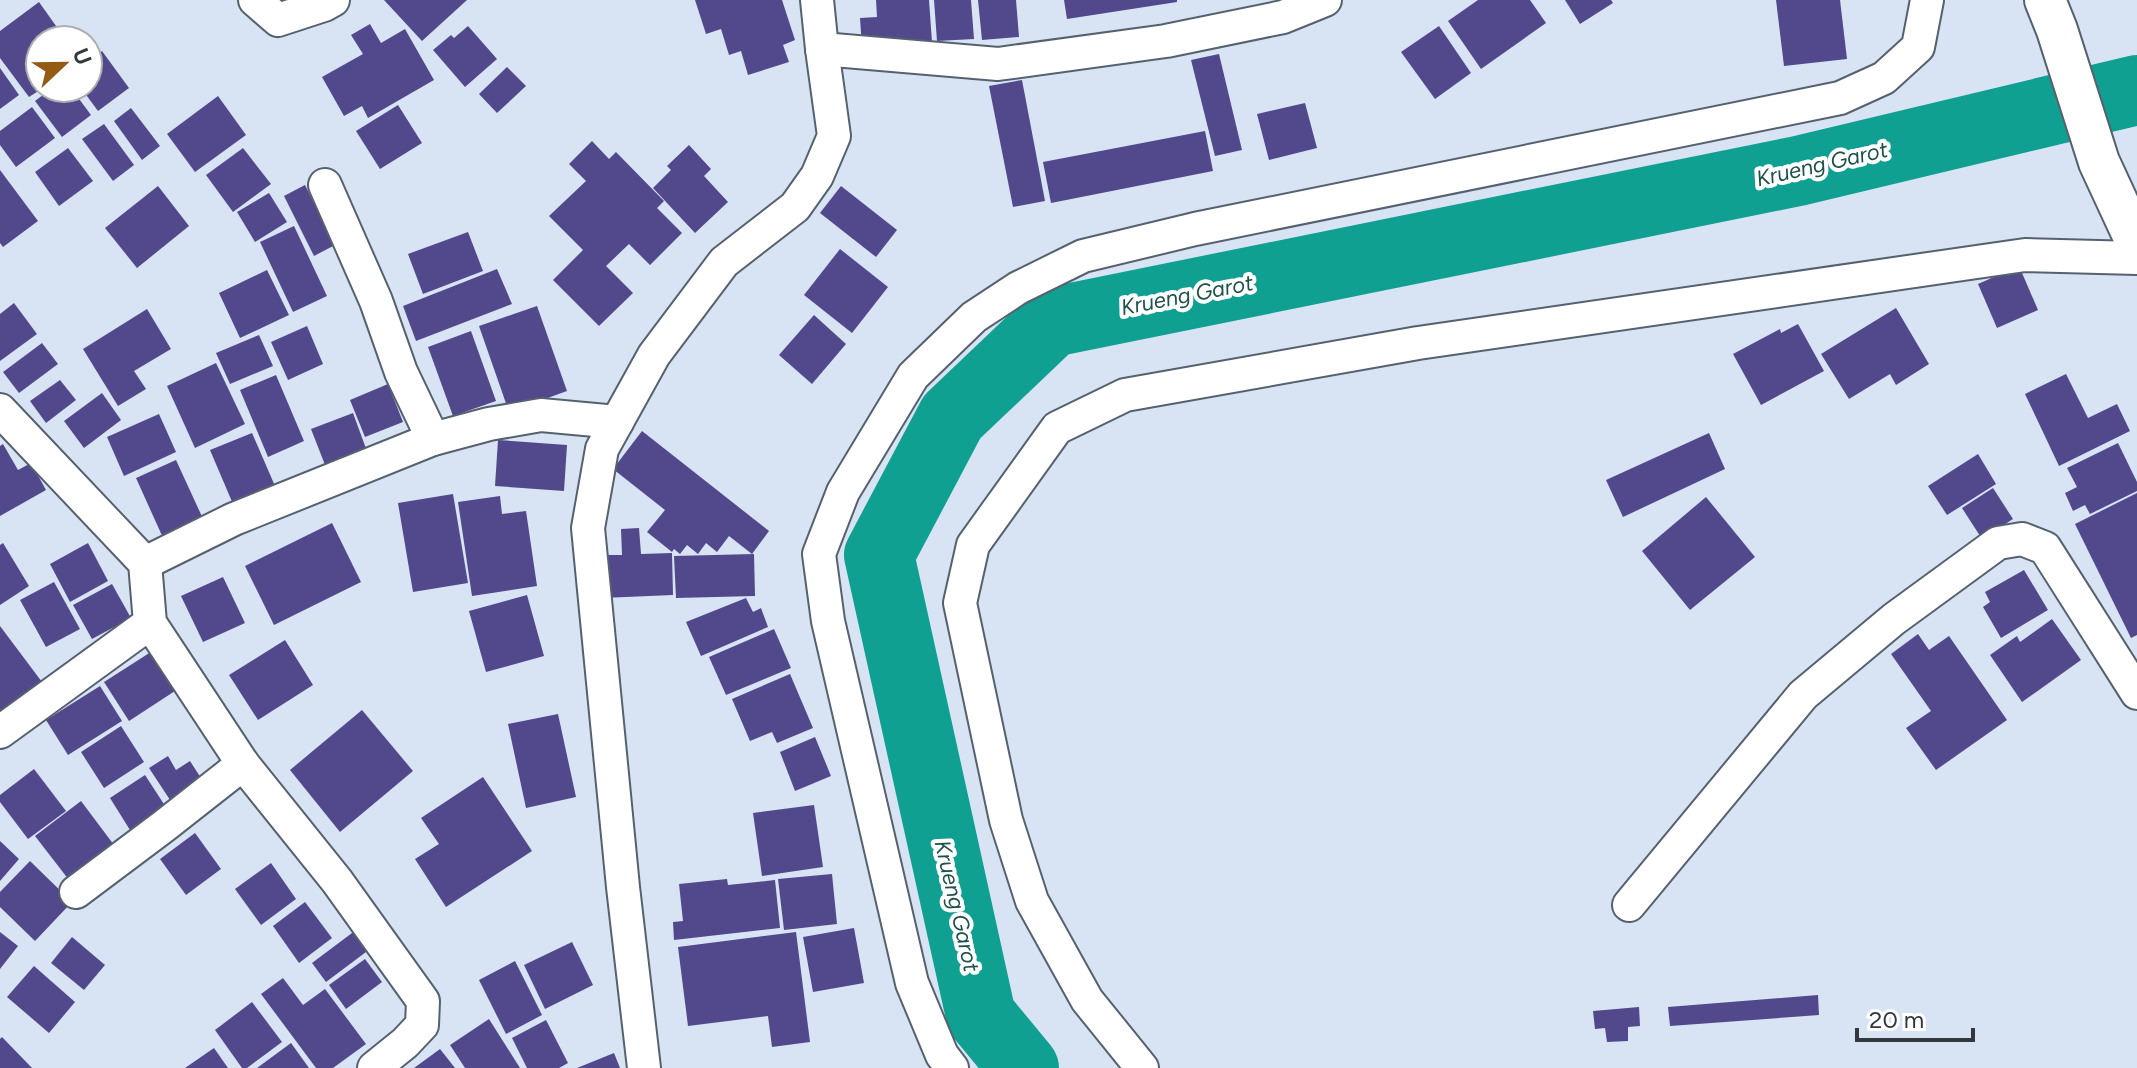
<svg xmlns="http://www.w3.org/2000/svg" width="2137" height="1068" viewBox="0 0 2137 1068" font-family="Figtree,sans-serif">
	<rect width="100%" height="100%" fill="#d8e4f4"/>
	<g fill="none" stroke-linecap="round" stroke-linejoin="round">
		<!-- river -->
		<polyline stroke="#10a092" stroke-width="70" points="1024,1068 981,1016 879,555 952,417 1052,322 1798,171 2137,90"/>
	</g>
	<!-- building -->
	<g fill="#52488c">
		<polygon points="384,0 467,0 422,41"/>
		<polygon points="695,0 782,0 795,40 783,45 789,62 748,75 741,51 729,55 721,29 706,34"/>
		<polygon points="876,0 929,0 932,42 862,47 860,18 877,17"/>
		<polygon points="934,0 971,0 974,39 937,41"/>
		<polygon points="978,0 1016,0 1019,37 982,40"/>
		<polygon points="1064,0 1177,0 1177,2 1067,19"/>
		<polygon points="1478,0 1530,0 1546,23 1481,69 1448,21"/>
		<polygon points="1565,0 1611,0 1613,3 1580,24"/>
		<polygon points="1776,0 1840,0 1847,59 1784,66"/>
		<polygon points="39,2 66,40 40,40 40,90 29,97 0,58 0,31"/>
		<polygon points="370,24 381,43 405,29 434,80 368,118 362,106 344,116 322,77 363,54 351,35"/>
		<polygon points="468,26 497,59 465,87 433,50 451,35 454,38"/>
		<polygon points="1439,26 1471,73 1435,99 1401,52"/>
		<polygon points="102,51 129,88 98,111 81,88 88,88 88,61"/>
		<polygon points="1219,54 1242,150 1215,156 1191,60"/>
		<polygon points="507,67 526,86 497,113 479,94"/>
		<polygon points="0,68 19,95 0,109"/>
		<polygon points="1022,80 1045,201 1013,207 989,86"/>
		<polygon points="52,88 71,88 91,115 62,137 35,101"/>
		<polygon points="218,96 246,135 195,172 167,134"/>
		<polygon points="1305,103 1317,148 1269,160 1257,114"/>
		<polygon points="398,105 422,143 380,169 356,131"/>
		<polygon points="32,107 55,138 16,167 0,145 0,131"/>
		<polygon points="131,108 160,146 142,160 114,121"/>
		<polygon points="104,124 134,165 113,181 82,139"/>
		<polygon points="1205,131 1213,171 1051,203 1043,162"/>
		<polygon points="592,141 609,159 616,152 664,201 657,208 682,233 650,265 629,244 606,266 633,293 599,326 553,280 583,250 549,216 586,181 569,164"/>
		<polygon points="689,145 711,169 704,176 728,202 695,233 653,188 671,170 667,166"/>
		<polygon points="68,148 93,181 59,206 35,172"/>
		<polygon points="243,148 271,184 233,212 206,175"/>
		<polygon points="0,170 38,221 3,247 0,243"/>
		<polygon points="305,185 335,245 314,256 284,196"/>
		<polygon points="158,186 189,226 137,268 105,228"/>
		<polygon points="841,186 897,230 876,257 820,213"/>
		<polygon points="269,193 287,222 255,242 237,212"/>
		<polygon points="294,226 327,296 293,312 260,242"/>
		<polygon points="468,232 483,271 423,294 408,254"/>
		<polygon points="840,249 888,287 852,333 804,295"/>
		<polygon points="2019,266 2038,310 1997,328 1978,284"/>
		<polygon points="497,269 512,304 416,341 403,306"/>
		<polygon points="267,270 289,315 240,338 219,293"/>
		<polygon points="14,303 37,334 0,361 0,314"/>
		<polygon points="537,306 567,391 509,412 479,326"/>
		<polygon points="1896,308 1929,364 1896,385 1890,374 1849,399 1821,354"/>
		<polygon points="147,309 171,349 134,371 146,389 118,406 83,349"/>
		<polygon points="814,315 846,344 812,384 779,355"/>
		<polygon points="1798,324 1824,371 1761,405 1733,354 1780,329 1781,333"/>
		<polygon points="307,326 323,364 288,380 271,342"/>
		<polygon points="471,331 496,401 453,416 428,347"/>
		<polygon points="259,335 273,366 230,384 216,353"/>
		<polygon points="42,343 58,364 19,393 3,372"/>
		<polygon points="216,363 245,424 195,448 167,386"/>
		<polygon points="2066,374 2088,418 2117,404 2130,431 2059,466 2025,394"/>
		<polygon points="276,375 304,441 268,457 240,390"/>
		<polygon points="60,380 76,400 46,423 30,401"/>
		<polygon points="388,384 403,422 365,437 350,400"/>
		<polygon points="102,393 121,420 84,448 64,421"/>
		<polygon points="353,413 368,454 327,470 311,429"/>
		<polygon points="159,414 176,452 124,476 107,437"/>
		<polygon points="642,431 769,531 752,554 729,536 717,552 706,543 698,554 687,545 680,554 674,549 672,552 647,532 665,510 613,469"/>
		<polygon points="252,433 275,486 233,504 210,450"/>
		<polygon points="1709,433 1725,469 1623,517 1606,480"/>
		<polygon points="498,440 567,445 564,491 495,486"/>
		<polygon points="2118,443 2137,482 2137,491 2090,514 2085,505 2073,511 2065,493 2077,487 2067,468"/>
		<polygon points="3,444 18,470 31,463 46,490 0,516 0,446"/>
		<polygon points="1978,454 1996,484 1947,515 1928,486"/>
		<polygon points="176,460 204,521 164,540 136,478"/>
		<polygon points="1993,488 2013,519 1982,539 1962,508"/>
		<polygon points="2137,493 2137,635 2131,638 2075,524"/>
		<polygon points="453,494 468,583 413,592 398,503"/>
		<polygon points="500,496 502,514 526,511 537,586 472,596 458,502"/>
		<polygon points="1706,497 1755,557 1690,610 1642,551"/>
		<polygon points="332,523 361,582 274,625 245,566"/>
		<polygon points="639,528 641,554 672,553 673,595 602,598 601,555 622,555 621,529"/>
		<polygon points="3,543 29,586 0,605 0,545"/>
		<polygon points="88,543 108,581 70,602 50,564"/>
		<polygon points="754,554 755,596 676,598 674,556"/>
		<polygon points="2024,570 2048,610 2001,638 1983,607 1990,602 1985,592"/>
		<polygon points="223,577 245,623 203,642 181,596"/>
		<polygon points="54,582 80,629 46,647 20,600"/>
		<polygon points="112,584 131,618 92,639 73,605"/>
		<polygon points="527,595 544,656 486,672 469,611"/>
		<polygon points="746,598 753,612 761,608 768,627 701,656 686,622"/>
		<polygon points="2052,619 2081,660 2022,702 1990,655 2017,636 2020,642"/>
		<polygon points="0,626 42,682 0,714"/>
		<polygon points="774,629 791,668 726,695 709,657"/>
		<polygon points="1918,634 1929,650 1949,636 2007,720 1936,770 1906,728 1931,711 1891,654"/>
		<polygon points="285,640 313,685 258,720 229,675"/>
		<polygon points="154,650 178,689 129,721 104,682"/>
		<polygon points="790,674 813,728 777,743 772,732 750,741 732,699"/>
		<polygon points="100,686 122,721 68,755 46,720"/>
		<polygon points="362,710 413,771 340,832 290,770"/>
		<polygon points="558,714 576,797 526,808 508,724"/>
		<polygon points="121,726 144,762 104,788 81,752"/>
		<polygon points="815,737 831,776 795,791 780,752"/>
		<polygon points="168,756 176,770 190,761 208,789 176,809 149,768"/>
		<polygon points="34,769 66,811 28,839 0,802 0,795"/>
		<polygon points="145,775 171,815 135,838 110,798"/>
		<polygon points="483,777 532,851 446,907 415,859 439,844 421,818"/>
		<polygon points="81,801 114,845 69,880 35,836"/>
		<polygon points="814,805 823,867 762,876 753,813"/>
		<polygon points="195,833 221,869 186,895 160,859"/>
		<polygon points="0,841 19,859 0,881"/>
		<polygon points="30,861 72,902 35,941 0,907 0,892"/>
		<polygon points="271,863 296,899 261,925 235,889"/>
		<polygon points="832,874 837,924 784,930 778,879"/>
		<polygon points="727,879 728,885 775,880 780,928 674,940 673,922 683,921 679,884"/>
		<polygon points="305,902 332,938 299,963 273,926"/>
		<polygon points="854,928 864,983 813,992 803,937"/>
		<polygon points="356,930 370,949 326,982 312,963"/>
		<polygon points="0,932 18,946 0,969"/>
		<polygon points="796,932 810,1042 772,1047 768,1016 688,1026 678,947"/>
		<polygon points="72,937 105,965 84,990 51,963"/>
		<polygon points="572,942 593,985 545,1009 524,965"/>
		<polygon points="365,959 382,982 346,1009 329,985"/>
		<polygon points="515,961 542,1015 506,1034 479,980"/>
		<polygon points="34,966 75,1002 49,1033 7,997"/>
		<polygon points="283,978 303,1005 325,989 366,1044 333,1068 316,1068 261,994"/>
		<polygon points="1818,995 1819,1015 1670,1026 1668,1007"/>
		<polygon points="252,1002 282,1042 247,1068 242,1068 215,1030"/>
		<polygon points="1639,1007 1640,1026 1628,1027 1628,1041 1607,1042 1605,1028 1595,1029 1593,1011"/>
		<polygon points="489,1019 520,1068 465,1068 450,1045"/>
		<polygon points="546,1020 568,1063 559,1068 527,1068 512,1038"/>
		<polygon points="2,1037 32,1068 0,1068 0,1039"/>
		<polygon points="291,1043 309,1068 257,1068"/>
		<polygon points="214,1048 228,1068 185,1068"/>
		<polygon points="440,1049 455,1068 414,1068"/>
		<polygon points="614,1053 620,1068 577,1068"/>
	</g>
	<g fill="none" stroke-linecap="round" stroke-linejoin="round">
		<!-- minor casing -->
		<g stroke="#56616f" stroke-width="36">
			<g id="minor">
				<polyline points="255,0 278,20 324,5 333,0"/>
				<polyline points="822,49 998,64 1166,41 1283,17 1325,0"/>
				<polyline points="325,185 376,301 401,372 433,439"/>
				<polyline points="0,410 145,563 150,623 243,764 337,881 423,1001 422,1025 405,1043 374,1068"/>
				<polyline points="145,563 234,519 433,439 489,424 541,415 617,422"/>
				<polyline points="0,732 150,623"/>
				<polyline points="76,892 164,826 243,764"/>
				<polyline points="1629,905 1803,695 1894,619 1998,543 2022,539 2045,548 2137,693"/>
				<polyline points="644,1068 623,887 588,528 602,449 654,355 724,262 795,207 817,176 834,136 822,49 817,0"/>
				<polyline points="952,1068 942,1055 912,983 828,621 819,554 843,492 913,376 974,317 1018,288 1083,256 1195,229 1840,98 1884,78 1918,47 1927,0"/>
				<polyline points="1142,1068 1087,1000 1032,901 1006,820 960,603 973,545 1057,428 1125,395 1418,343 2025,255 2137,258"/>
			</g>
		</g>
		<!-- tertiary casing -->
		<g stroke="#56616f" stroke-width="44">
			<polyline id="tertiary" points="2045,0 2057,30 2099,162 2137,244"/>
		</g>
		<!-- minor -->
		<use href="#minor" stroke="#fff" stroke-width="32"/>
		<!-- tertiary -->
		<use href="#tertiary" stroke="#fff" stroke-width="40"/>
	</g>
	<g text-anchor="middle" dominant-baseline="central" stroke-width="8" stroke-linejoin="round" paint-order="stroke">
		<!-- water labels -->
		<g font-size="22" font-style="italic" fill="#1d514a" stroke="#fff">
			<text transform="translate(1822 164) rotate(-13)">Krueng Garot</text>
			<text transform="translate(1187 295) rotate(-11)">Krueng Garot</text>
			<text transform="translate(957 906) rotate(77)">Krueng Garot</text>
		</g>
	</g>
	<!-- north arrow -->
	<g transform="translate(64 64) rotate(68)"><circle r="38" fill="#ffffff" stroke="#adafb2" stroke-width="2"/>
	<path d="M0-6L14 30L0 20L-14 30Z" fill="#935b14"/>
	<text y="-12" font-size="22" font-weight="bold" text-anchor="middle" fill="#33383e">U</text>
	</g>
	<!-- scale -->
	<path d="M1857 1028v12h116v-12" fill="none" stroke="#33383e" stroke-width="4"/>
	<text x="1869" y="1028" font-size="24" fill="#33383e" stroke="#ffffff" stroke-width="6" paint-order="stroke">20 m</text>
</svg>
